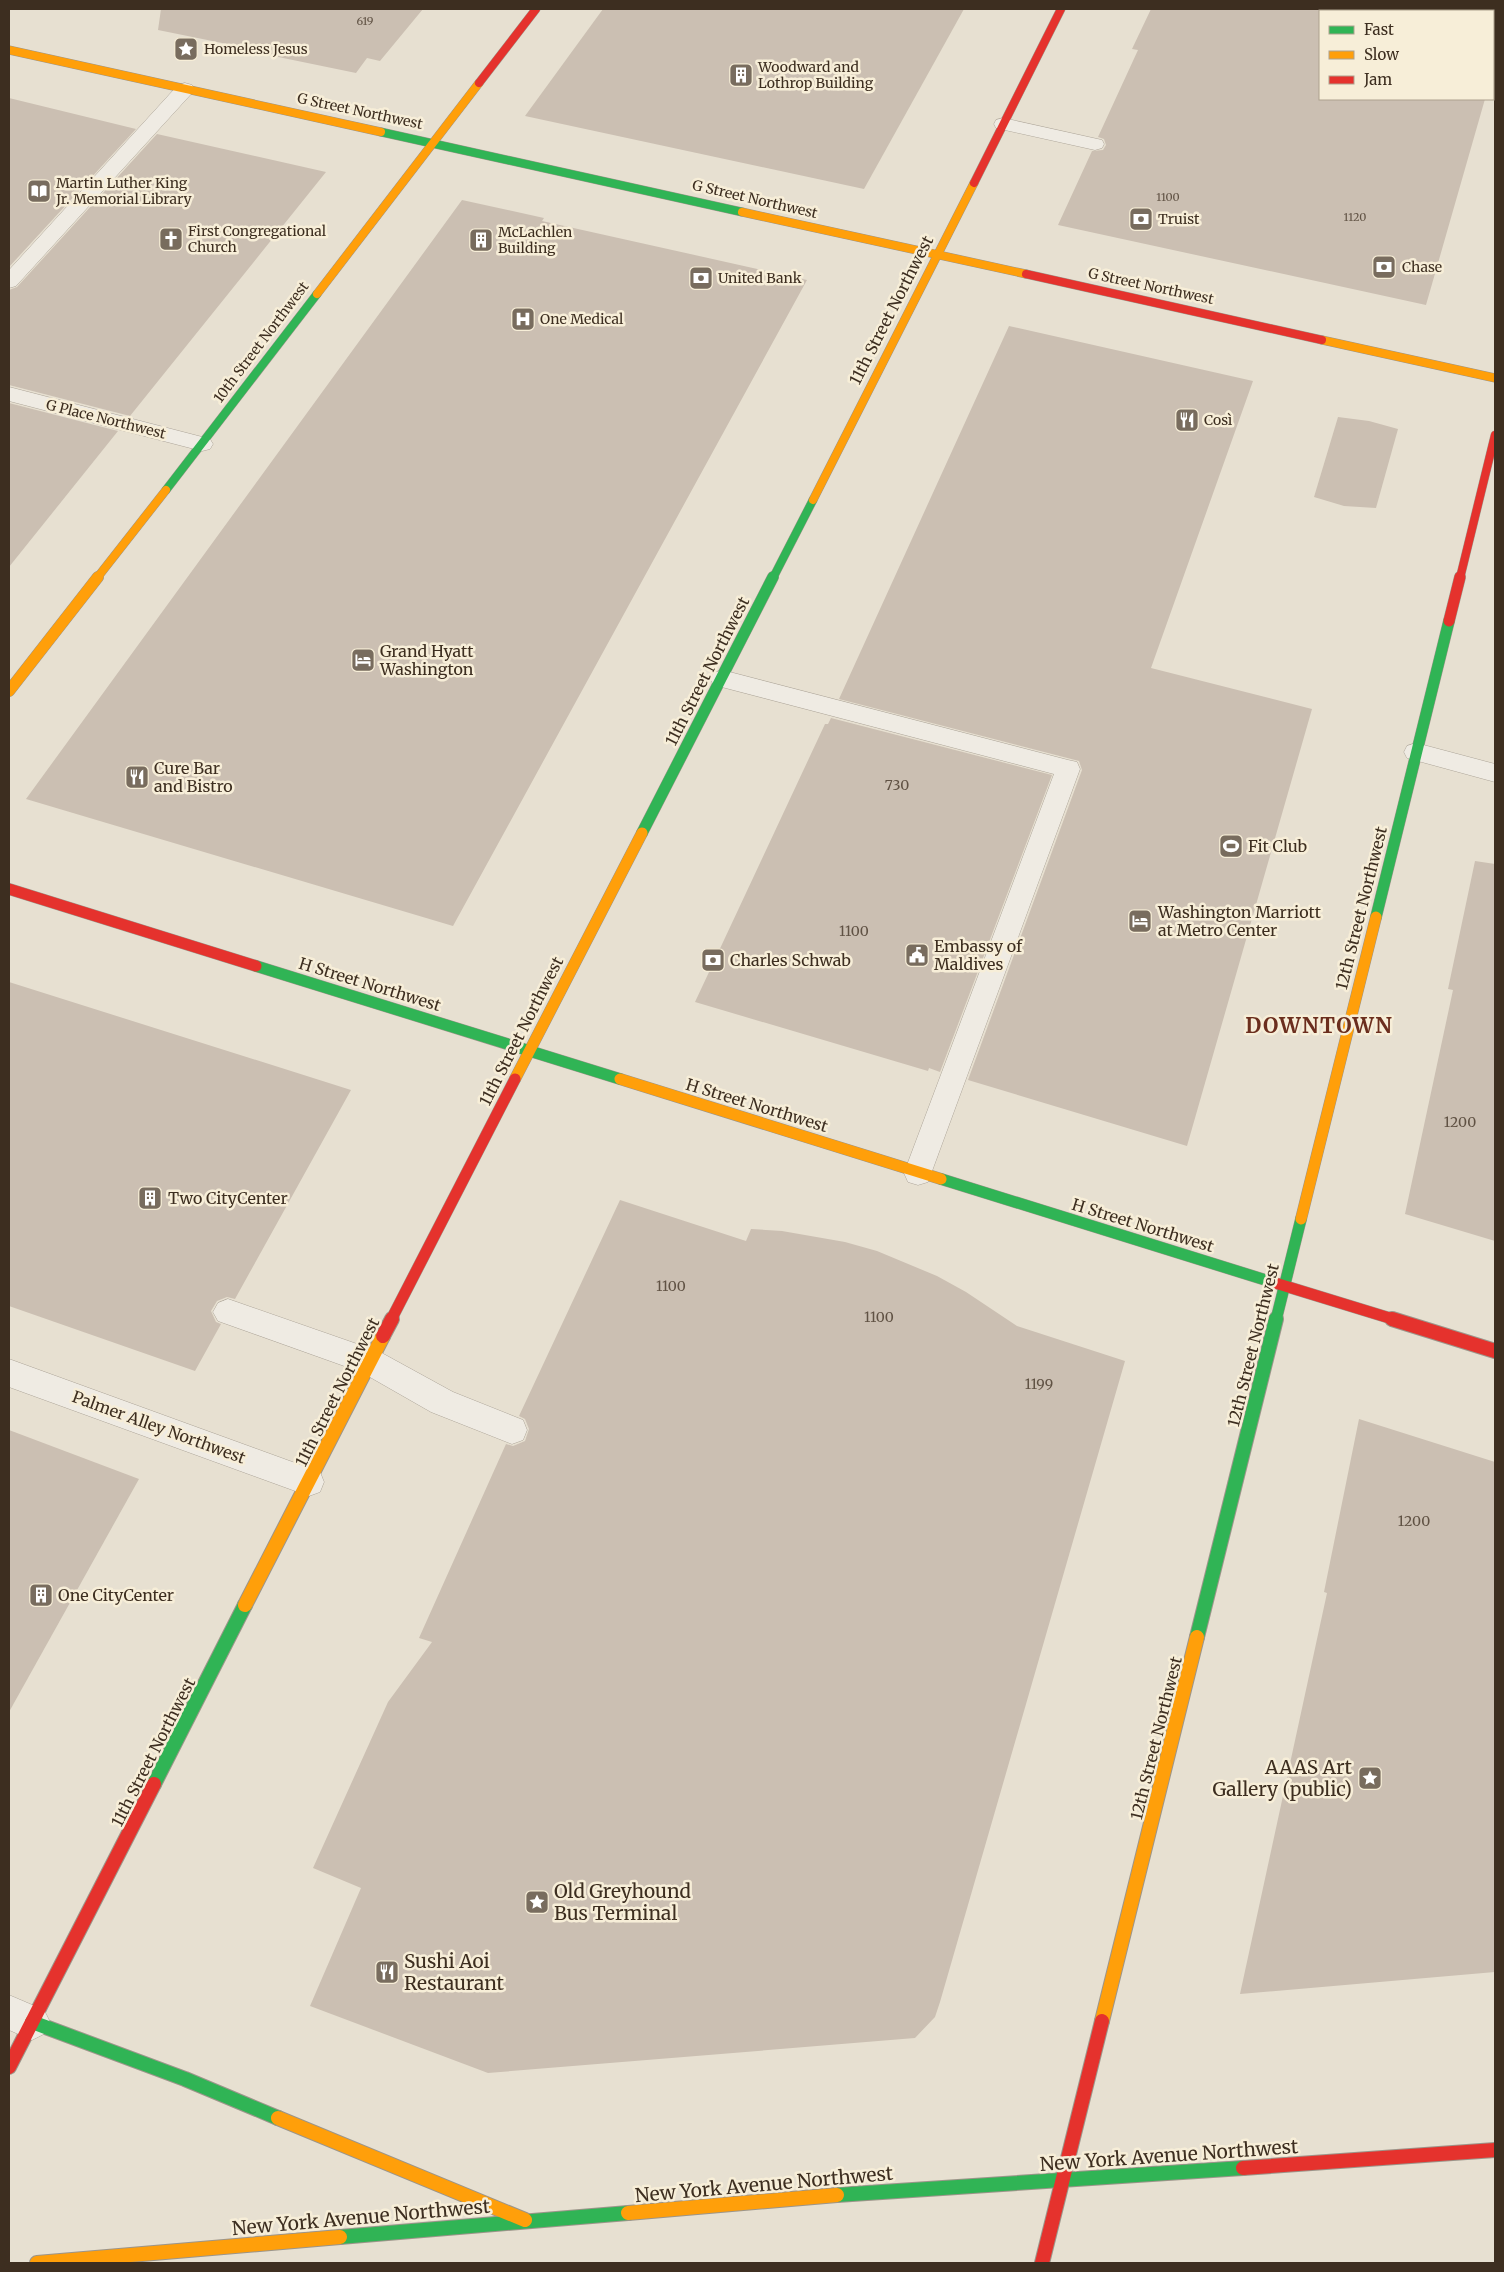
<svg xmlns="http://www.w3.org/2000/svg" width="1504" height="2272" viewBox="0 0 1504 2272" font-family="Merriweather,serif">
	<rect width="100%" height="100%" fill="#e7e0d1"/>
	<!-- building -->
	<g fill="#cbbfb2">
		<polygon points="161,9 423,9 380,61 367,58 356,73 235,48 237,46 158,30"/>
		<polygon points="603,9 964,9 864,189 525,116"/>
		<polygon points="1151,9 1320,9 1320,99 1485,99 1426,305 1058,225 1092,151 1103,150 1106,145 1104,139 1098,137 1138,50 1132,49"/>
		<polygon points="9,98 136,129 9,267"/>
		<polygon points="157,134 326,172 130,416 9,385 9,290 17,287"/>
		<polygon points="462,200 544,218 542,221 807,280 453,926 26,799"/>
		<polygon points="1009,326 1253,381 1151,668 1312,709 1187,1146 968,1080 1082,770 1079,761 839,699"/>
		<polygon points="9,403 118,431 9,567"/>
		<polygon points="1338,417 1369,421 1398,429 1376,508 1344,506 1314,497"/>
		<polygon points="831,718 1052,775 940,1072 929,1068 928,1071 695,1002 825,724 828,724"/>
		<polygon points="1475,861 1495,864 1495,1241 1405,1214 1453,990 1448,989"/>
		<polygon points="9,982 351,1090 235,1299 227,1297 217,1301 211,1311 216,1322 221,1324 195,1371 9,1306"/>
		<polygon points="620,1200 746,1241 751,1229 782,1231 845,1242 877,1251 937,1276 966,1292 1017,1326 1125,1361 940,2002 935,2017 915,2038 488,2073 310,2006 361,1888 313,1868 388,1702 432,1642 419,1638 506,1444 513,1446 525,1441 529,1429 525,1419 519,1416"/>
		<polygon points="1359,1419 1495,1462 1495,1972 1240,1994 1327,1593 1324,1592"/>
		<polygon points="9,1430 139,1479 9,1712"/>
	</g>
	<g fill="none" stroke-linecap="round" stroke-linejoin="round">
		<!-- lane casing -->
		<g stroke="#ada599" stroke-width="1">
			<g id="lane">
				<polygon points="185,83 192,85 194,89 192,93 16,286 9,288 9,270 178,85"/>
				<polygon points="1003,118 1102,140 1104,144 1102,148 1095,150 996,128 994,124 996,120"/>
				<polygon points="722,670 1068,760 1077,762 1080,769 928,1182 918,1185 908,1182 904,1173 1054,774 714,685 710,679 714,673"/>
				<polygon points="1416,743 1495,764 1495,782 1407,758 1404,752 1407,746"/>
				<polygon points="228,1299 380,1352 453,1392 523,1420 527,1430 523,1440 512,1444 431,1412 361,1372 218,1321 213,1312 218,1303"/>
			</g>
		</g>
		<!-- street casing -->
		<g stroke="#ada599" stroke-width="1">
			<g id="street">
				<polygon points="9,387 210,439 213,444 210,449 202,451 9,401"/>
				<polygon points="9,1359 309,1468 320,1472 324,1482 320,1492 309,1496 9,1387"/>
				<polygon points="9,1995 44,2010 50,2022 44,2034 32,2040 9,2030"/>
			</g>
		</g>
		<!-- fast-far2 casing -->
		<g stroke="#9c958a" stroke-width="9">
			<g id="fast-far2">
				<polyline points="381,132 742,212"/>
				<polyline points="166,490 317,294"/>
				<polyline points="773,578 813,500"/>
			</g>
		</g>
		<!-- fast-far1 casing -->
		<g stroke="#9c958a" stroke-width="12">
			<g id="fast-far1">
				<polyline points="642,833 773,577"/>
				<polyline points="1376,917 1449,621"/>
				<polyline points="256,966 620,1079"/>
				<polyline points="941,1179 1272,1282"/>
				<polyline points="1276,1320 1301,1219"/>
			</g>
		</g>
		<!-- fast casing -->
		<g stroke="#9c958a" stroke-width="16">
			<g id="fast">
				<polyline points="1197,1637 1276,1319"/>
				<polyline points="154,1784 245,1605"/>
				<polyline points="32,2022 185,2079 278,2118"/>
				<polyline points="837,2195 1243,2168"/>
				<polyline points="340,2237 628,2213"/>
			</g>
		</g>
		<!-- slow-far2 casing -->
		<g stroke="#9c958a" stroke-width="9">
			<g id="slow-far2">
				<polyline points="9,50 381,132"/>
				<polyline points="742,212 1026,274"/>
				<polyline points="317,294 479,83"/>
				<polyline points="1322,340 1495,378"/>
				<polyline points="813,500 974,183"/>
				<polyline points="97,578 166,490"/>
			</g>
		</g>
		<!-- slow-far1 casing -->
		<g stroke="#9c958a" stroke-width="12">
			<g id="slow-far1">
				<polyline points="9,691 98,577"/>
				<polyline points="515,1079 642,833"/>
				<polyline points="620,1079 941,1179"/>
				<polyline points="1301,1219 1376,917"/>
			</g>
		</g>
		<!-- slow casing -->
		<g stroke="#9c958a" stroke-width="16">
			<g id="slow">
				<polyline points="245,1605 383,1336"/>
				<polyline points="1102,2021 1197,1637"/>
				<polyline points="278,2118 525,2220"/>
				<polyline points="628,2213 837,2195"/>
				<polyline points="37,2263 340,2237"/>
			</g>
		</g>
		<!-- jam-far2 casing -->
		<g stroke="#9c958a" stroke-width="9">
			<g id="jam-far2">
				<polyline points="479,83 536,9"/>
				<polyline points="974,183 1061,9"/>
				<polyline points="1026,274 1322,340"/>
				<polyline points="1460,578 1495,435"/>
			</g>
		</g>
		<!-- jam-far1 casing -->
		<g stroke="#9c958a" stroke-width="12">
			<g id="jam-far1">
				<polyline points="1449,621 1460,577"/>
				<polyline points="9,889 256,966"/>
				<polyline points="1272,1282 1396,1320"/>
				<polyline points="391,1320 515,1079"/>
			</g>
		</g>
		<!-- jam casing -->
		<g stroke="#9c958a" stroke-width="16">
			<g id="jam">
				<polyline points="1392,1319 1495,1351"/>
				<polyline points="383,1336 392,1319"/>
				<polyline points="9,2067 154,1784"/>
				<polyline points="1243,2168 1495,2150"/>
				<polyline points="1042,2263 1102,2021"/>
			</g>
		</g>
		<!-- lane -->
		<use href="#lane" fill="#efebe3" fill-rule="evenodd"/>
		<!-- street -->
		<use href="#street" fill="#efebe3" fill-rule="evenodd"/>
		<!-- fast-far2 -->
		<use href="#fast-far2" stroke="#30b455" stroke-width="8"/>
		<!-- fast-far1 -->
		<use href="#fast-far1" stroke="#30b455" stroke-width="11"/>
		<!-- fast -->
		<use href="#fast" stroke="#30b455" stroke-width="14"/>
		<!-- slow-far2 -->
		<use href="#slow-far2" stroke="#ff9f0a" stroke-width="8"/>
		<!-- slow-far1 -->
		<use href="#slow-far1" stroke="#ff9f0a" stroke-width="11"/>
		<!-- slow -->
		<use href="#slow" stroke="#ff9f0a" stroke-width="14"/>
		<!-- jam-far2 -->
		<use href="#jam-far2" stroke="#e5322d" stroke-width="8"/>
		<!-- jam-far1 -->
		<use href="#jam-far1" stroke="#e5322d" stroke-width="11"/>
		<!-- jam -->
		<use href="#jam" stroke="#e5322d" stroke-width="14"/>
	</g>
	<!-- icons -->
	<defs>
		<g id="sight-square" transform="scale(1.25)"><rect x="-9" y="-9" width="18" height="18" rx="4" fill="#786c5e" stroke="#f7eed8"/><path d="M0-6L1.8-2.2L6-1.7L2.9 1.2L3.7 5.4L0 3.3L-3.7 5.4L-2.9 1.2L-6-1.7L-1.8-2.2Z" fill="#fff"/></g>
		<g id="building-square" transform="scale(1.25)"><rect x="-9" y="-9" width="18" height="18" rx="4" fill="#786c5e" stroke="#f7eed8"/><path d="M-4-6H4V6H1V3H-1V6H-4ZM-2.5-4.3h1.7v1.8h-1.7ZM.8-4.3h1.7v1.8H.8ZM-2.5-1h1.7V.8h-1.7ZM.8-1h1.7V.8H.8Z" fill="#fff"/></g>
		<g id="library-square" transform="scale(1.25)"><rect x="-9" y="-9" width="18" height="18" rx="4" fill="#786c5e" stroke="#f7eed8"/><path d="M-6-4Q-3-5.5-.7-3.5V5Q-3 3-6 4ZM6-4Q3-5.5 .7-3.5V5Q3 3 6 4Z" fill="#fff"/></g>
		<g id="bank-square" transform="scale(1.25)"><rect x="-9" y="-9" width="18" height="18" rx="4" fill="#786c5e" stroke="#f7eed8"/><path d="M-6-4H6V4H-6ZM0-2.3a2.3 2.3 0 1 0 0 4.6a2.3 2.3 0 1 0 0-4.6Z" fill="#fff"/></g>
		<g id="church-square" transform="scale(1.25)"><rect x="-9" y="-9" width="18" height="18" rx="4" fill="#786c5e" stroke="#f7eed8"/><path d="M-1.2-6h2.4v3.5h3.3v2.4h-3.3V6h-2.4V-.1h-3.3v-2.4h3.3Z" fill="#fff"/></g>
		<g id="hospital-square" transform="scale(1.25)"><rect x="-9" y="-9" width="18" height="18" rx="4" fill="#786c5e" stroke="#f7eed8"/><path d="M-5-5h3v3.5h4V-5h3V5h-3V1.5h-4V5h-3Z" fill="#fff"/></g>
		<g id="restaurant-square" transform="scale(1.25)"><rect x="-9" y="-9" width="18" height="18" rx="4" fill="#786c5e" stroke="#f7eed8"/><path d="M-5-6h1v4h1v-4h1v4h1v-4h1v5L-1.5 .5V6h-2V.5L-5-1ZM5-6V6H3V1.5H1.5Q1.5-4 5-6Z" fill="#fff"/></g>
		<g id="hotel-square" transform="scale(1.25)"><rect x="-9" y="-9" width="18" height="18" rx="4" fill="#786c5e" stroke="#f7eed8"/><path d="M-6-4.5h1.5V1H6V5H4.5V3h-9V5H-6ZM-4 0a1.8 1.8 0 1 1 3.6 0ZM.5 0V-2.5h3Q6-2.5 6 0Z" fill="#fff"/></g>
		<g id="stadium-square" transform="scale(1.25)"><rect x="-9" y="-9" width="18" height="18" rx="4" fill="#786c5e" stroke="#f7eed8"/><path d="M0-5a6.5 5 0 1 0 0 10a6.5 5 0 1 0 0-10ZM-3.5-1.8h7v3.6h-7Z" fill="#fff"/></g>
		<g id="civic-square" transform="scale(1.25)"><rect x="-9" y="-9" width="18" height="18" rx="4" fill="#786c5e" stroke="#f7eed8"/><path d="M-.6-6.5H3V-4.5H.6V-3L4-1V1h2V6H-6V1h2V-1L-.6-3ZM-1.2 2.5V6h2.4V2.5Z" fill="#fff"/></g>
	</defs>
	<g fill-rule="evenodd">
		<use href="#sight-square" x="186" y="49"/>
		<use href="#building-square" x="741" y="75"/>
		<use href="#library-square" x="39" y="191"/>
		<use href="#bank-square" x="1141" y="219"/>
		<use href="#church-square" x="171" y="239"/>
		<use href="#building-square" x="481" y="240"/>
		<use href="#bank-square" x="1384" y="267"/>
		<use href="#bank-square" x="701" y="278"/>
		<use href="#hospital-square" x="523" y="319"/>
		<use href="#restaurant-square" x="1187" y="420"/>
		<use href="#hotel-square" x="363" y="660"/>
		<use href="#restaurant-square" x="137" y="777"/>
		<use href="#stadium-square" x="1231" y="846"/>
		<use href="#hotel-square" x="1140" y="921"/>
		<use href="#civic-square" x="917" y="955"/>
		<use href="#bank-square" x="713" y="960"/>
		<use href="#building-square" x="150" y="1198"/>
		<use href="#building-square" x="41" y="1595"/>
		<use href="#sight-square" x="1370" y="1778"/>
		<use href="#sight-square" x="537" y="1902"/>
		<use href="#restaurant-square" x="387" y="1972"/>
	</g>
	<g text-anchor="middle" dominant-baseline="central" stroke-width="5" stroke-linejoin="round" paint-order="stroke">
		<!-- far-number labels -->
		<g font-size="11" fill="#605244">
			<text x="365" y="21">619</text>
			<text x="1168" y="197">1100</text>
			<text x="1355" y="217">1120</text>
		</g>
		<!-- far-poi labels -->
		<g font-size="14" fill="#3d2e20" stroke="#f7eed8" text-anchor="start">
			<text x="204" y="49">Homeless Jesus</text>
			<text x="758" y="67">Woodward and<tspan x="758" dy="16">Lothrop Building</tspan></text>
			<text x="56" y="183">Martin Luther King<tspan x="56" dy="16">Jr. Memorial Library</tspan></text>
			<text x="1158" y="219">Truist</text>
			<text x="188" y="231">First Congregational<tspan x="188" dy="16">Church</tspan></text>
			<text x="498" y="232">McLachlen<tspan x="498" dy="16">Building</tspan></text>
			<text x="1402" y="267">Chase</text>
			<text x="718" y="278">United Bank</text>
			<text x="540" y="319">One Medical</text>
			<text x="1204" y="420">Così</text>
		</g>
		<!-- far-street labels -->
		<g font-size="14" fill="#3d2e20" stroke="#f7eed8">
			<text transform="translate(360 111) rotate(12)">G Street Northwest</text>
			<text transform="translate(755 199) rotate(13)">G Street Northwest</text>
			<text transform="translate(1151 286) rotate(12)">G Street Northwest</text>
			<text transform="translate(261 342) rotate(-53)">10th Street Northwest</text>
			<text transform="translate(106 419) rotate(14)">G Place Northwest</text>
		</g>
		<!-- number labels -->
		<g font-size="14" fill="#605244">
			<text x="897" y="785">730</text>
			<text x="854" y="931">1100</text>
			<text x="1460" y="1122">1200</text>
			<text x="671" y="1286">1100</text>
			<text x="879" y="1317">1100</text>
			<text x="1039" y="1384">1199</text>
			<text x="1414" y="1521">1200</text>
		</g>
		<!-- street labels -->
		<g font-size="16" fill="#3d2e20" stroke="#f7eed8">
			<text transform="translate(891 310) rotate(-63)">11th Street Northwest</text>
			<text transform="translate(707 671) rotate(-63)">11th Street Northwest</text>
			<text transform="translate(1361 908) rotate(-76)">12th Street Northwest</text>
			<text transform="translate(370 984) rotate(17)">H Street Northwest</text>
			<text transform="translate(521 1031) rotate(-63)">11th Street Northwest</text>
			<text transform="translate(757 1105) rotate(17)">H Street Northwest</text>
			<text transform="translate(1143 1225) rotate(17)">H Street Northwest</text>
			<text transform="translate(1253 1345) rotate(-76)">12th Street Northwest</text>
			<text transform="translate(337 1392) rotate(-63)">11th Street Northwest</text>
			<text transform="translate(159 1427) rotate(20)">Palmer Alley Northwest</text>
			<text transform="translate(1156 1738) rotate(-76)">12th Street Northwest</text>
			<text transform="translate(153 1752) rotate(-63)">11th Street Northwest</text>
		</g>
		<!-- poi labels -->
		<g font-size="16" fill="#3d2e20" stroke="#f7eed8" text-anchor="start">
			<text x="380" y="651">Grand Hyatt<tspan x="380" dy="18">Washington</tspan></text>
			<text x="154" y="768">Cure Bar<tspan x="154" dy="18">and Bistro</tspan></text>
			<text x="1248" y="846">Fit Club</text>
			<text x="1158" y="912">Washington Marriott<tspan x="1158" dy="18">at Metro Center</tspan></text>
			<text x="934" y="946">Embassy of<tspan x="934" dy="18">Maldives</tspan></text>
			<text x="730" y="960">Charles Schwab</text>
			<text x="168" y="1198">Two CityCenter</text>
			<text x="58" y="1595">One CityCenter</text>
		</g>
		<!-- near-poi labels -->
		<g font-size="19" fill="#3d2e20" stroke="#f7eed8" text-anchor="start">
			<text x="1352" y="1767" text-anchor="end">AAAS Art<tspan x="1352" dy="22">Gallery (public)</tspan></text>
			<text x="554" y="1891">Old Greyhound<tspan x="554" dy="22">Bus Terminal</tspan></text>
			<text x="404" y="1961">Sushi Aoi<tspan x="404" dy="22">Restaurant</tspan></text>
		</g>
		<!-- near-street labels -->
		<g font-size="19" fill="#3d2e20" stroke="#f7eed8">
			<text transform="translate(1169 2155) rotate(-4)">New York Avenue Northwest</text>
			<text transform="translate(764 2184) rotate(-5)">New York Avenue Northwest</text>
			<text transform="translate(361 2217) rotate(-5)">New York Avenue Northwest</text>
		</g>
		<!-- district labels -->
		<g font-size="21" font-weight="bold" letter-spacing="1" fill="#6b2e1e" stroke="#f7eed8">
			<text x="1319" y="1025">DOWNTOWN</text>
		</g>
	</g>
	<!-- border -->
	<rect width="1504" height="2272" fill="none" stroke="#3d2e20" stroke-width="20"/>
	<!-- legend -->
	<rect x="1319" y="10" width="175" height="90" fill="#f7eed8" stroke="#ada18e"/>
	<rect x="1329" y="26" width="25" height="8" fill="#30b455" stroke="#ada18e"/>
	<text x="1364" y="35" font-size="15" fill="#3d2e20">Fast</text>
	<rect x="1329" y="51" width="25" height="8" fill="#ff9f0a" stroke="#ada18e"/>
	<text x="1364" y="60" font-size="15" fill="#3d2e20">Slow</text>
	<rect x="1329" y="76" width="25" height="8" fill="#e5322d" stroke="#ada18e"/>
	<text x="1364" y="85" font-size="15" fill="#3d2e20">Jam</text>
</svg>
